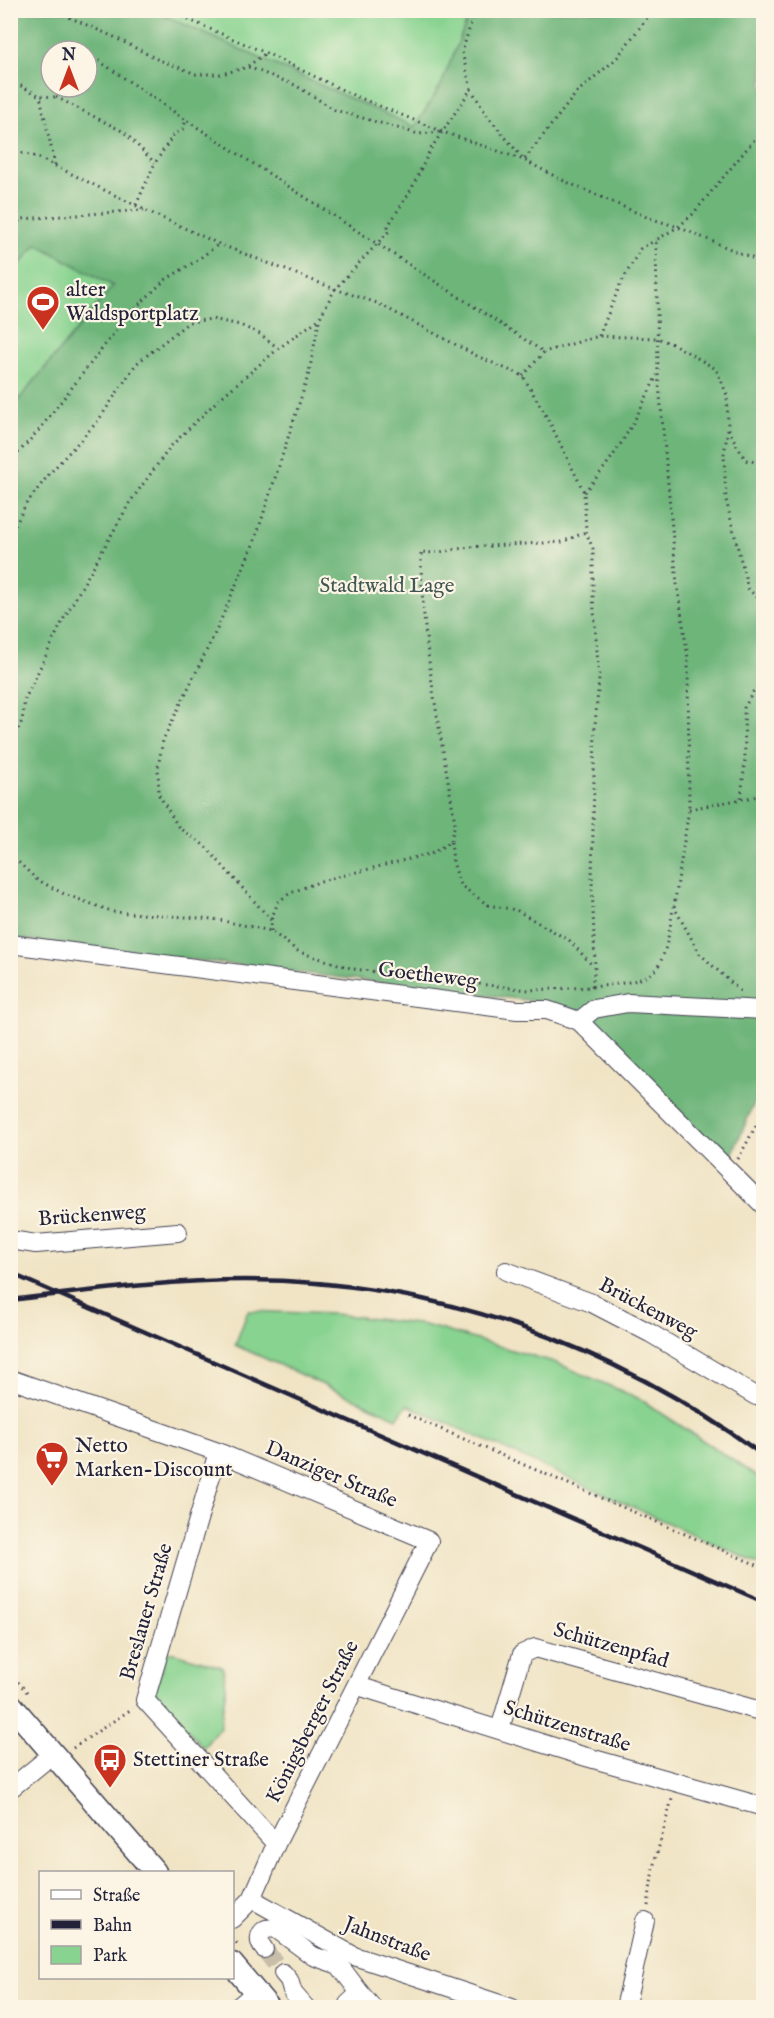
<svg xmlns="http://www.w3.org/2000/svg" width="774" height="2018" viewBox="0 0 774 2018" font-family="'IM FELL English',serif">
	<rect width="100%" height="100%" fill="#fcf5e5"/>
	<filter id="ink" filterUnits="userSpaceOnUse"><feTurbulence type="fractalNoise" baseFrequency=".0167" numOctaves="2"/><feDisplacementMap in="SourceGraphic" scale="12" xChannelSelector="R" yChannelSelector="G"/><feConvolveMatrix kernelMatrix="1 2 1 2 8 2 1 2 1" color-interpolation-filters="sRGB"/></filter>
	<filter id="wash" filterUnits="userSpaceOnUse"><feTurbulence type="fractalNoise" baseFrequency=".008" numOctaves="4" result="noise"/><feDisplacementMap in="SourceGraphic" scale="24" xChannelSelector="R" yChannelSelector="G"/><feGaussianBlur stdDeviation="1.35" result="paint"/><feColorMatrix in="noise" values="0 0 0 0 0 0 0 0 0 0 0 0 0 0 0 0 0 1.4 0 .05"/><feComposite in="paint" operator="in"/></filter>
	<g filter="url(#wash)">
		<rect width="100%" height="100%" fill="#f0e4c5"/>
		<!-- green -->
		<g fill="#88d390" stroke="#557a66" stroke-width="1.5">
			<polygon points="154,11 471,11 441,85 415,127"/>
			<polygon points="37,244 113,286 11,409 11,275"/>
			<polygon points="248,1311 334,1314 425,1325 554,1362 640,1399 763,1480 763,1566 407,1405 397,1418 235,1345"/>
			<polygon points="167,1651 223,1667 226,1687 220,1727 203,1748 155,1691"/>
		</g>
		<!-- forest -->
		<path fill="#6eb57a" stroke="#486c5a" stroke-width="1.5" fill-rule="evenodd" d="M11,11H154L415,127L441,85L471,11H763L764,1080L729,1162L577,1010L525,1000L11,938V409L113,286L37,244L11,275ZM51,51H87V87H51Z"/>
	</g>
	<g filter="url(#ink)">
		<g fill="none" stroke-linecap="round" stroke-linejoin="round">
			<!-- minor-tunnel -->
			<polyline stroke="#c7bda9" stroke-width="18" stroke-dasharray="18 9" stroke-linecap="butt" points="264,1949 283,1973"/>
			<!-- minor casing -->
			<g stroke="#413f50" stroke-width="20">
				<g id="minor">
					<polyline points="10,944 517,1010 547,1010 579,1021 764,1206"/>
					<polyline points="579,1021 594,1009 628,1003 764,1010"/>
					<polyline points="10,1240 36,1244 178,1232"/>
					<polyline points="506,1271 592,1303 650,1333 756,1396 764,1396"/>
					<polyline points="10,1379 218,1452 429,1541 276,1844 252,1899 232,1919"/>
					<polyline points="218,1452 145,1700 276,1844"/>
					<polyline points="358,1686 583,1756 764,1807"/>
					<polyline points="500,1729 522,1654 535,1648 764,1712"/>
					<polyline points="10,1789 53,1754"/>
					<polyline points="252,1899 354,1956 512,2008"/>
					<path d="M264,1949C258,1942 258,1934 266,1929L275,1928L313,1956L339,1965L360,1993"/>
					<polyline points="283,1973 289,1980 293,1993 306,2008"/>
					<polyline points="348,2004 360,1993 373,2008"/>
					<polyline points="237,2008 256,1992"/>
					<polyline points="625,2008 645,1921"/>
				</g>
			</g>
			<!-- major casing -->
			<g stroke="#413f50" stroke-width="25">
				<g id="major">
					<polyline points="10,1704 155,1872"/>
					<polyline points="232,1964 269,2008"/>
				</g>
			</g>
			<!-- path -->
			<g stroke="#413f50" stroke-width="3" stroke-dasharray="1.5 4.5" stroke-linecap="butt">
				<polyline points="53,10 114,37 157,59 196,74 222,74 248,67 295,85 335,110 418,134 442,132"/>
				<polyline points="166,10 266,53 353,95 443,132 524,160 562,180 649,218 678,227 764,263"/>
				<polyline points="87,58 99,61 186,120"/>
				<polyline points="248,66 266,53"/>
				<polyline points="10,80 40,96"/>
				<polyline points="471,89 486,114 524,160 577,92 616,59 653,10"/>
				<polyline points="56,97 124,132 155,163"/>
				<polyline points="10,150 37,157 145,210 219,244 335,289 377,303 479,357 523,376 549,421 584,492 586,532 593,549 593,596 599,679 595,725 592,880 595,967 592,987 529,990"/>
				<polyline points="55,165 40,96 56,97 67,87"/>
				<polyline points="136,205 155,163 174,134 183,129 186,120 544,352"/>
				<polyline points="10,230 21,219 144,210"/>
				<polyline points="599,336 620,285 640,249 656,240"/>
				<polyline points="523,376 544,352 599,336 657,338 675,345 716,369 727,395 728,427 737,446 746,460 764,464"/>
				<polyline points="728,429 724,454 726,500 748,589 764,603"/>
				<polyline points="10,462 39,430 128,315 165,280 196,261 219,244"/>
				<path d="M584,492C618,455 636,419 657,375"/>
				<polyline points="10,536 26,504 50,473 98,421 136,364 189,322 212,319 240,325 260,334 278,348"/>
				<polyline points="10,745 22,721 25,699 63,620 130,502 171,446 218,400 279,348 319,319 335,289 389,231 388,226 412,188 430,150 471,89 462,52 475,10"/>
				<polyline points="741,798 745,761 744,708 753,692 764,684"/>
				<polyline points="689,809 764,795"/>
				<polyline points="451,842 453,862 460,885 488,905 516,910 570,941 593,966"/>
				<polyline points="10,854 36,879 64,894 114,912 214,919 271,931 299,952 354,969 529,990"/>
				<polyline points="271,920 205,846 179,828 159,795 158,767 163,740 217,629 255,540 309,373 319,321"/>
				<path d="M271,931V920L278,902L290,893L321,881L433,853L451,841L455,823C441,734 421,642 421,552L433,553L470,547L562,542L586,532"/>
				<path d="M592,987C608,985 638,983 651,974C666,964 670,926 673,909"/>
				<polyline points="740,991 700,954 674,907 689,809 688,658 677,584 658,373 656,240 678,227 692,215 764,128"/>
				<polyline points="738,1159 764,1111"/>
				<polyline points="408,1415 764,1568"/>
				<polyline points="10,1673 27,1692"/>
				<polyline points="73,1748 133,1708"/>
				<polyline points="648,1906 653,1868 672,1799"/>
				<polyline points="232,1938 240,1947"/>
			</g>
			<!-- minor -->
			<use href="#minor" stroke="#fff" stroke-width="18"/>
			<!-- major -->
			<use href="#major" stroke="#fff" stroke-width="22"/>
			<!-- rail -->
			<g stroke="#22223b" stroke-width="4.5">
				<polyline points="10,1273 764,1602"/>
				<path d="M10,1300C88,1291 166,1280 245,1280C435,1280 612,1344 764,1456"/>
			</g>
		</g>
	</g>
	<!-- icons -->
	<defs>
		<g id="stadium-pin" transform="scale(1.725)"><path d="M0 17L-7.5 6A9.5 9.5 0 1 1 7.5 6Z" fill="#c8321e" stroke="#fcf5e5"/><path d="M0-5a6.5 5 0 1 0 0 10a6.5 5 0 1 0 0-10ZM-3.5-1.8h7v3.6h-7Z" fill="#fff"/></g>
		<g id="supermarket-pin" transform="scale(1.725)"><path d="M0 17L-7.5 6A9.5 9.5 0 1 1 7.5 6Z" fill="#c8321e" stroke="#fcf5e5"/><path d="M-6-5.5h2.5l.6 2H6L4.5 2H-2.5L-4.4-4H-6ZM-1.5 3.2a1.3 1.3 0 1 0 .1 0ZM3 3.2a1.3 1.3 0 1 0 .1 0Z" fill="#fff"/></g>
		<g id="bus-pin" transform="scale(1.725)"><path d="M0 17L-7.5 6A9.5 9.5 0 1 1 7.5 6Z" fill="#c8321e" stroke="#fcf5e5"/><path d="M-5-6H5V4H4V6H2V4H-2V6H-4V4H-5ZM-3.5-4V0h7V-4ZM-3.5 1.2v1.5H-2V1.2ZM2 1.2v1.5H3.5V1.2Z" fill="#fff"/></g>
	</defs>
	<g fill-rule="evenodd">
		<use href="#stadium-pin" x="43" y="302"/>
		<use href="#supermarket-pin" x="52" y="1458"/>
		<use href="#bus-pin" x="110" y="1760"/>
	</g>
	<g text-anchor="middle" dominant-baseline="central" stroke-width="4.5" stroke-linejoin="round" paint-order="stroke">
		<!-- poi labels -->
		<g font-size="21" fill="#22223b" stroke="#fcf5e5" text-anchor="start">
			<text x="66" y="290">alter<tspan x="66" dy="24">Waldsportplatz</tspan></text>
			<text x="75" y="1446">Netto<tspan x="75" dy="24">Marken-Discount</tspan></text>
			<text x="133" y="1760">Stettiner Straße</text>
		</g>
		<!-- park labels -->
		<g font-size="21" fill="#415754" stroke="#fcf5e5">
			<text x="387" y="586">Stadtwald Lage</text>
		</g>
		<!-- street labels -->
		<g font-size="21" fill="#22223b" stroke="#fcf5e5">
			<text transform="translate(428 976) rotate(7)">Goetheweg</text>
			<text transform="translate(92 1216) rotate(-4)">Brückenweg</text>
			<text transform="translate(648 1309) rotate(28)">Brückenweg</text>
			<text transform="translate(331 1475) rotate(23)">Danziger Straße</text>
			<text transform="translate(147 1612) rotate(-74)">Breslauer Straße</text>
			<text transform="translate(611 1646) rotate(16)">Schützenpfad</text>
			<text transform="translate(313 1722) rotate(-63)">Königsberger Straße</text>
			<text transform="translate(567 1727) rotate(17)">Schützenstraße</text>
			<text transform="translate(387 1940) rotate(21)">Jahnstraße</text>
		</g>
	</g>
	<!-- margin -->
	<rect width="774" height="2018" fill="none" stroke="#fcf5e5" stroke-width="36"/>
	<!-- legend -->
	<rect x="39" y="1871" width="195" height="108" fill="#fcf5e5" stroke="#a5a1a1" stroke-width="1.5"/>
	<rect x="51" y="1890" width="30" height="9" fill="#ffffff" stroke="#a5a1a1" stroke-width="1.5"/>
	<text x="93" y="1901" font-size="18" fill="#22223b">Straße</text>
	<rect x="51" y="1920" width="30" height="9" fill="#22223b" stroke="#a5a1a1" stroke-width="1.5"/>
	<text x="93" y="1931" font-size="18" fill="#22223b">Bahn</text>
	<rect x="51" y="1946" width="30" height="18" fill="#88d390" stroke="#a5a1a1" stroke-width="1.5"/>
	<text x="93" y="1961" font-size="18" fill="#22223b">Park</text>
	<!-- north arrow -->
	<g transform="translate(69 69)"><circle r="28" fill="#fcf5e5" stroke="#a5a1a1" stroke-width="1.5"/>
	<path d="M0-4.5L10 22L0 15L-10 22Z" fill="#c8321e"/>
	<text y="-9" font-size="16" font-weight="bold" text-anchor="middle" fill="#22223b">N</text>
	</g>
</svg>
